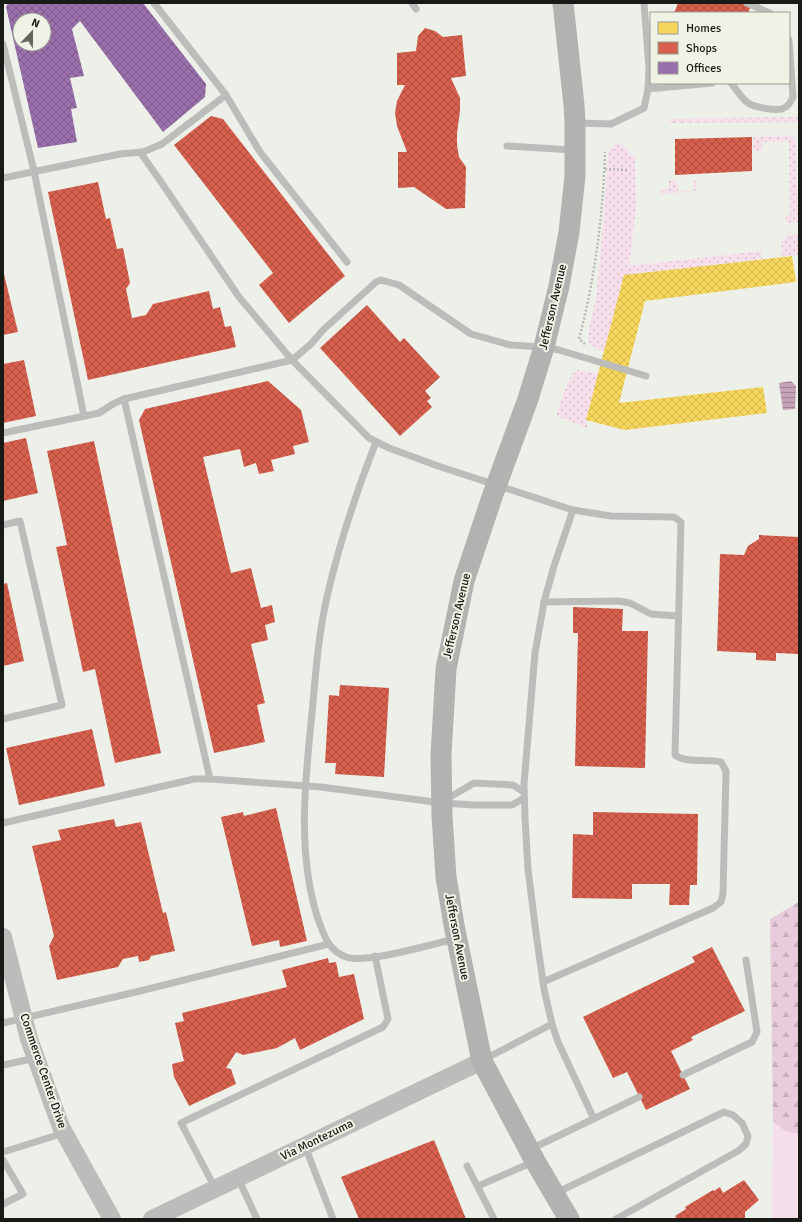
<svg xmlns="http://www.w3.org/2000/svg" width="802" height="1222" viewBox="0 0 802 1222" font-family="Signika,sans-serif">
	<defs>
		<pattern id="forest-firs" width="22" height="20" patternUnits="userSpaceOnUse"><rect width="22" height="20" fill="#e9ccdc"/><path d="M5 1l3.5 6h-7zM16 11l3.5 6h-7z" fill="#c7afbc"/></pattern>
		<pattern id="garden-dots" width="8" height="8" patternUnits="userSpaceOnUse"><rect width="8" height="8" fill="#f6dfeb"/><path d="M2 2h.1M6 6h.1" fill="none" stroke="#d2bfc9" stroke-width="1.8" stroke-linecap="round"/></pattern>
		<pattern id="water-rules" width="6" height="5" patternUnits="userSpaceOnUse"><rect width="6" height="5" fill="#c6a2b8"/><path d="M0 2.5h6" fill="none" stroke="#a08394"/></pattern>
		<pattern id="homes-cross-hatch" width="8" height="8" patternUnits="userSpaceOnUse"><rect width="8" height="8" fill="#f6d55c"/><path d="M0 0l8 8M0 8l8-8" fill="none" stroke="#d2b64f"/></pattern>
		<pattern id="shops-cross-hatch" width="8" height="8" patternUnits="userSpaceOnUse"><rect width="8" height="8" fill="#d6604d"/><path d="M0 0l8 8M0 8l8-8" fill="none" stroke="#ad4e3f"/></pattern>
		<pattern id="offices-cross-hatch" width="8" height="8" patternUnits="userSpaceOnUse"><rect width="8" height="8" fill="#9970ab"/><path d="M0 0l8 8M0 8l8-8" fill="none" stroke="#7c5b8a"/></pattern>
	</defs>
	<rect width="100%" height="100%" fill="#edf0e9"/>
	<!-- green -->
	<polygon fill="#f6dfeb" points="773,1121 785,1131 799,1134 799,1219 772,1219"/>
	<!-- forest -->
	<polygon fill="url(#forest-firs)" points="799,902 799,1134 785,1131 773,1121 770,919"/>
	<!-- garden -->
	<g fill="url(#garden-dots)">
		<polygon points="799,117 799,122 671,123 669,119"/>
		<polygon points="791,136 794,138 796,141 798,222 786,223 786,215 790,215 789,141 762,142 762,151 753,151 753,137"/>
		<path d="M615,144H620L629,150V154L635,156L636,208L629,266L761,251L762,259L624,275L608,353L599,350L589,343C586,329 594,313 596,298C601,249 606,201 608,152Z"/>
		<polygon points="694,180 696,180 696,191 661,194 661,190 669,189 669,181 677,181 678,191 694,190"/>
		<polygon points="799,234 799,255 782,256 781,242 785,240 787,235"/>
		<path d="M578,370L599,374L586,420L588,428L556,416C560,405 568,374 578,370Z"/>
	</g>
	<!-- water -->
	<polygon fill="url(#water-rules)" points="791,381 796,386 795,409 783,410 779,383"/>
	<!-- homes -->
	<polygon fill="url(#homes-cross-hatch)" points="792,256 796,282 645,301 619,403 763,387 767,413 625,430 586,420 624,275"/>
	<!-- shops -->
	<g fill="url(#shops-cross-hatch)">
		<polygon points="678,3 744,3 751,6 748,13 674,13"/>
		<polygon points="425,28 435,31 443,37 462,35 466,76 451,78 460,98 460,111 457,133 457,145 459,157 466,167 465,208 446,209 414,187 398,188 398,152 407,152 397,126 395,113 397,101 405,85 397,85 397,53 416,51 418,36"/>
		<polygon points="211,116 223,119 345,276 289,323 259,285 273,273 174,145"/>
		<polygon points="752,137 752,171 675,175 675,139"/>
		<polygon points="98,182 106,219 110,218 117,249 123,248 130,283 126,289 132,318 146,315 153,304 209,291 213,309 220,307 225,327 231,326 236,347 88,380 48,192"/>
		<polygon points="3,270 18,332 3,335"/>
		<polygon points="367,305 400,342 404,338 440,377 425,391 431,398 427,401 432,407 400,436 320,348"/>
		<polygon points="24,360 36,416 3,423 3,364"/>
		<polygon points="268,381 301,410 309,442 293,446 295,454 271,460 274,471 259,474 256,463 244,467 240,449 203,457 231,573 251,568 261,608 272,605 275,622 265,625 268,640 251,644 265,703 257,705 265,742 214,753 139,420 145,409"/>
		<polygon points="26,438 38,493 3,501 3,443"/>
		<polygon points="94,441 161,753 115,763 95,669 83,672 56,547 67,545 47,451"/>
		<polygon points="759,535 799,537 798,654 776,653 776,661 756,660 756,653 717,651 720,554 744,555 748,546 759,539"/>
		<polygon points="7,583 24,661 3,666 3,584"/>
		<polygon points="573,607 623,609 622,631 648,631 645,768 575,766 578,633 573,633"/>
		<polygon points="340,685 389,688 384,777 335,774 336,763 325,763 329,695 339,696"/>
		<polygon points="92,729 105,786 19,805 6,748"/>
		<polygon points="276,808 307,941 280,947 279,940 252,946 221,817 243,812 244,816"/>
		<polygon points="593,812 698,814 697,885 690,885 689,905 669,905 670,884 632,884 632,899 572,898 573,834 593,835"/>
		<polygon points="114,819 116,827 141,822 163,913 166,912 175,951 151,956 149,960 139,962 138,956 123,959 118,967 57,980 49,946 54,936 32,846 61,840 58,830"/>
		<polygon points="712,947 745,1011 691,1037 693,1040 671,1051 690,1089 646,1110 627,1072 613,1078 583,1017 695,962 692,957"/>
		<polygon points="328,958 329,963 336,962 339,977 354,974 364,1019 300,1050 295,1038 277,1048 243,1055 236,1052 226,1068 231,1069 236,1084 189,1106 174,1077 172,1064 184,1061 175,1023 184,1021 182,1013 287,987 282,970"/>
		<polygon points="434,1140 466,1219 359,1219 341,1177"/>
		<polygon points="744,1180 759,1200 745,1212 745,1219 677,1219 675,1216 686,1209 685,1207 713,1190 714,1191 720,1187 723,1193"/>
	</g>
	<!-- offices -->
	<path fill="url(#offices-cross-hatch)" fill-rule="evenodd" d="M8,3H143L206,84L205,97L163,132L80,21L72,29L84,76L70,78L77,108L71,109L77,142L38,148L6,7ZM20,20H44V44H20Z"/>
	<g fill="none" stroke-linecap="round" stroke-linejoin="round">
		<!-- path -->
		<g stroke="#b8b9b6" stroke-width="2.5" stroke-dasharray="2 2" stroke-linecap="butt">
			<polyline points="605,169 627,170"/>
			<path d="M585,344L579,339C595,278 603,216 605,152"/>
		</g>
		<!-- service -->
		<g stroke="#bcbdba" stroke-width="7">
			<polyline points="154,3 226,95 260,152 347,262"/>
			<polyline points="412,3 416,9"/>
			<polyline points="747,3 770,13"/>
			<polyline points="3,44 34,171 84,416"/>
			<path d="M731,83C736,89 741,98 748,103C754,107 775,111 782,109C788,107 791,102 793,97L789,40"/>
			<polyline points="648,89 712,83"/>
			<polyline points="576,123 611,124 644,108 648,89 649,68 644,3"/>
			<polyline points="507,146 573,150"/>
			<polyline points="140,152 159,179 239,297 292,360 311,344 323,330 376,282 381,280 399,285 471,334 510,345 544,347 559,350 646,376"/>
			<polyline points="3,178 120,154 143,152 162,144 226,95"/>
			<polyline points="3,433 99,413 113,404 124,399"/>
			<path d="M376,442C356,493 339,544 327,597C319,632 316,668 313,703C306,774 296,847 317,916C323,933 328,951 346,957C366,964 432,944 455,939"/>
			<polyline points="3,525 20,521 62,705 3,719"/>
			<polyline points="544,602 619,601 630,603 651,614 678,616"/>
			<polyline points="524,798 512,805 474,805 442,803 321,787 210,779 124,399 292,360 369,438 389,448 438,466 573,510 554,566 544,602 535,653 524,784 525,818 528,869 536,933 544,989 552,1024 558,1042 594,1119"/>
			<polyline points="445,800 474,783 513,785 524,792"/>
			<polyline points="3,823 194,779 210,779"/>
			<path d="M543,982L713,908L721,902L723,894L726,771L721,762C706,758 687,764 675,755L681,522L674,517L611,516L573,510"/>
			<polyline points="3,1023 140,991 329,944"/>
			<polyline points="485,1059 552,1024"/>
			<polyline points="3,1065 36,1058"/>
			<polyline points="683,1075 752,1042 757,1032 746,960"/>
			<polyline points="305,1146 333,1219"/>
			<polyline points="531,1149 639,1097"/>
			<polyline points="3,1152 64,1133"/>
			<polyline points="3,1160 23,1194 3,1204"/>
			<polyline points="467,1166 494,1219"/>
			<polyline points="238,1178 257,1219"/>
			<polyline points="478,1186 533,1162"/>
			<polyline points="215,1188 181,1123 383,1027 388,1019 375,956"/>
			<polyline points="556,1193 724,1112 733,1115 742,1123 748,1136 746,1144 738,1151 616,1219"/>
		</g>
		<!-- tertiary -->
		<g stroke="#bcbdba" stroke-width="18">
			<polyline points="3,937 29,1039 61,1127 112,1219"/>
			<polyline points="152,1219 482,1061"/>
		</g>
		<!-- secondary -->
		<polyline stroke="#b2b3b0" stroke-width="21" points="563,3 574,105 575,123 575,176 569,232 559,286 544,347 528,399 492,497 464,581 446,669 441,755 442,816 446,877 454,925 482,1061 535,1161 569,1219"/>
	</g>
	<g text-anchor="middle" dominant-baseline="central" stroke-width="4" stroke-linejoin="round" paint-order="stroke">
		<!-- street labels -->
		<g font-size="12" fill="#181a15" stroke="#eef3e6">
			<text transform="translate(553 307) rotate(-77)">Jefferson Avenue</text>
			<text transform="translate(457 616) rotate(-77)">Jefferson Avenue</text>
			<text transform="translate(457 937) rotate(79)">Jefferson Avenue</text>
			<text transform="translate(43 1071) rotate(71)">Commerce Center Drive</text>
			<text transform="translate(317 1140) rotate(-26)">Via Montezuma</text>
		</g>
	</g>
	<!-- border -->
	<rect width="802" height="1222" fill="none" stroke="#181a15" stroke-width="8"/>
	<!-- legend -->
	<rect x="650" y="12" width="140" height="72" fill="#eef3e6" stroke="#989c92"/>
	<rect x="658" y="22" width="20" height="12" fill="#f6d55c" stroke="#989c92"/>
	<text x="686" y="32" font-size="12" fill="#181a15">Homes</text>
	<rect x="658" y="42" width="20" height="12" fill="#d6604d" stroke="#989c92"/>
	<text x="686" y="52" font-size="12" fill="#181a15">Shops</text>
	<rect x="658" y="62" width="20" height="12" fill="#9970ab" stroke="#989c92"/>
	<text x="686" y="72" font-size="12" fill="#181a15">Offices</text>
	<!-- north arrow -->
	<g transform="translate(32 32) rotate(22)"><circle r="19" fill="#eef3e6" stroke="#989c92"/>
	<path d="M0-3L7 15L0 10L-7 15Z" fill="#63655f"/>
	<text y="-6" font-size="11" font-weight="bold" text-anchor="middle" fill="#181a15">N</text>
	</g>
</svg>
